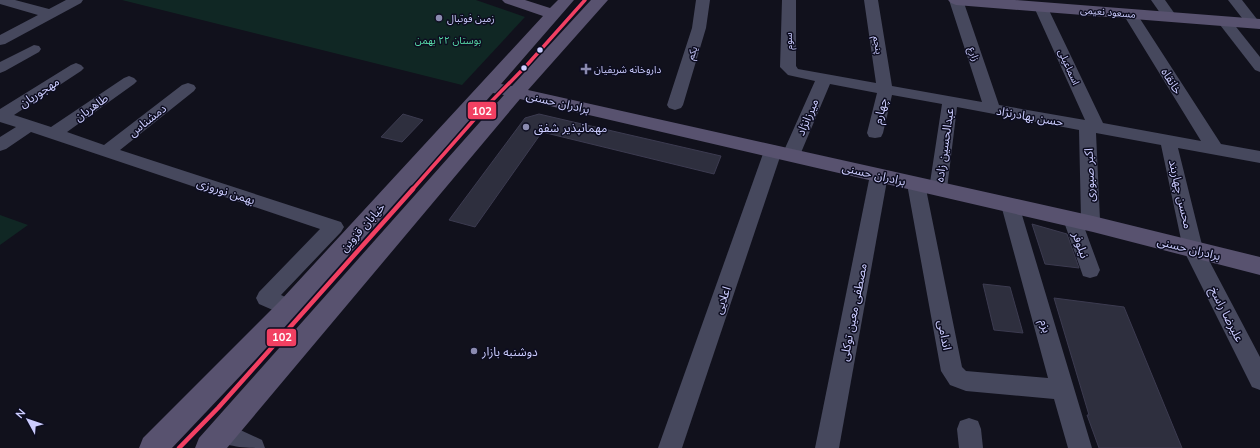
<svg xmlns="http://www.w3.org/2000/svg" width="1260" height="448" viewBox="0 0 1260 448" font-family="Mulish,'Noto Sans Arabic',sans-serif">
	<rect width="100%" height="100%" fill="#11111c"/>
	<!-- green -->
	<g fill="#102724">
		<polygon points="122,0 476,0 525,17 462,85"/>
		<polygon points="0,215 28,225 0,245"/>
	</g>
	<!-- building -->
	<g fill="#2e2f3e" stroke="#3c3b50">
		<polygon points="403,114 423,120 402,142 381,137"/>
		<polygon points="539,114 569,121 721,156 714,174 542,132 475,227 449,220 525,118"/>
		<polygon points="1032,224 1067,234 1079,268 1045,264"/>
		<polygon points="983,284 1010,287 1023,333 994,330"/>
		<polygon points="1054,298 1124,307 1182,448 1099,448 1087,415 1089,415"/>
	</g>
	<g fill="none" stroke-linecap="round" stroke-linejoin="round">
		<!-- minor -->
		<g fill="#46485d" fill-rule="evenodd">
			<polygon points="0,0 15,0 49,9 66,0 83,0 81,3 5,44 0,45 0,35 38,15 0,4"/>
			<polygon points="696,0 710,0 706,28 683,105 681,108 675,110 669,108 667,105 692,28"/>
			<polygon points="782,0 796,0 796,66 798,69 876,83 864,0 878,0 892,86 982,102 949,0 963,0 999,105 1085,120 1034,7 1036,4 1046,4 1103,123 1201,141 1123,14 1125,11 1130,10 1135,11 1221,144 1260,151 1260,163 1178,148 1203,249 1260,357 1260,390 1252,387 1183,249 1161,145 1096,133 1100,220 1102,224 1100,229 1093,231 1086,229 1083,224 1100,270 1097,276 1090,278 1083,276 1063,219 1065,214 1072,212 1079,214 1081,219 1079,130 957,107 947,189 944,193 938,195 932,193 929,189 942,104 892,95 883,133 881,137 875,138 869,137 867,133 877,93 830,84 800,155 797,159 791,161 785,159 782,155 815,81 788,75 780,67"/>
			<polygon points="1151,0 1165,0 1177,17 1175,20 1170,21 1165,20"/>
			<polygon points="1228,0 1242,0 1260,23 1259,27 1254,28 1249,27"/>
			<polygon points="1224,17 1229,18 1260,57 1260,72 1255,70 1217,21 1219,18"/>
			<polygon points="34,45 39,46 41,49 39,52 5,71 0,73 0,62"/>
			<polygon points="76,63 81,65 84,68 81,71 14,115 51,127 124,78 129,76 134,78 137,81 134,84 67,132 104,145 182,85 188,83 194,85 196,88 194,91 120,150 341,222 344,227 341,232 281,295 296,302 300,308 296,314 289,317 282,314 259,304 256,298 259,292 320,229 31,132 6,149 0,151 0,137 16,127 0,122 0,109 71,65"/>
			<polygon points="773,145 779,147 782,151 682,448 658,448 764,151 767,147"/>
			<polygon points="879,169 885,171 888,175 839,448 815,448 870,175 873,171"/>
			<polygon points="916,178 922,180 925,184 962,367 966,371 1048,378 1001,205 1003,200 1010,198 1017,200 1019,205 1092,448 1068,448 1054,399 966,391 950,385 941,371 907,184 910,180"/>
			<polygon points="969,418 978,421 981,429 983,448 959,448 957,429 960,421"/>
			<path d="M223,422L262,440L265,448C246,448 220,448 211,433L214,425Z"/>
		</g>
		<!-- major -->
		<g fill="#58526f" fill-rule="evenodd">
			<polygon points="502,0 525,0 550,8 558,0 574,0 501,84 512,86 591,0 608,0 528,90 1093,216 1260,257 1260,275 1093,232 520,99 227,448 195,448 199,438 504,95 493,93 298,315 172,448 139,448 143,438 280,301 543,16 505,3"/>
			<polygon points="948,0 1015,0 1260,19 1260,29 956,5 951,3"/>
		</g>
		<!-- bus-1-far1 casing -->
		<g stroke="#0d0d20" stroke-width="6">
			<polyline id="bus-1-far1" points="412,190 480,113 527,65 585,0"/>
		</g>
		<!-- bus-1 casing -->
		<g stroke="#0d0d20" stroke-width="8">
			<polyline id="bus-1" points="179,448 218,408 413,189"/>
		</g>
		<!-- bus-1-far1 -->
		<use href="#bus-1-far1" stroke="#f24062" stroke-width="3.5"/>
		<!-- bus-1 -->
		<use href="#bus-1" stroke="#f24062" stroke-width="4.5"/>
	</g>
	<!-- markers -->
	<g fill="#8b8bb0" stroke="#0d0d20" stroke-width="1.5">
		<circle cx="439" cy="18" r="4"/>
		<path d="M584 63h4v4h4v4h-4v4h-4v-4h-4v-4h4z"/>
		<circle cx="526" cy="127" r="4"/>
		<circle cx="474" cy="351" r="4"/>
	</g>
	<g fill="#cccdff" stroke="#0d0d20" stroke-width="1.5">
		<circle cx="540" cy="50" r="3.5"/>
		<circle cx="524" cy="68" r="3.5"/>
	</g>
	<g text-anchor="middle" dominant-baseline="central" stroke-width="3" stroke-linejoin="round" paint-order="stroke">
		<!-- far-street labels -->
		<g font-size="10" fill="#cccdff" stroke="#0d0d20">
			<text transform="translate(1108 12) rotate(5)">مسعود نعیمی</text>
			<text transform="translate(788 41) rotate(-90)">سوم</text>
			<text transform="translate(878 45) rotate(81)">پنجم</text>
			<text transform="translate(692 53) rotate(-72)">یکم</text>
			<text transform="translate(974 54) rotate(72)">زارع</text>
			<text transform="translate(1069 67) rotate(66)">اسماعیلی</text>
		</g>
		<!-- far-poi labels -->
		<g font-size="10" fill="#cccdff" stroke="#0d0d20" text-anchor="start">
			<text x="447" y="18">زمین فوتبال</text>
			<text x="594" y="69">داروخانه شریفیان</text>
		</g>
		<!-- far-park labels -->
		<g font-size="10" fill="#58deaa" stroke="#0d0d20">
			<text x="448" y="40">بوستان ۲۲ بهمن</text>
		</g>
		<!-- street labels -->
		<g font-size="12" fill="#cccdff" stroke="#0d0d20">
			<text transform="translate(1172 81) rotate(58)">خانقاه</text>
			<text transform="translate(39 92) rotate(-33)">مهجوریان</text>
			<text transform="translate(558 102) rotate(13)">برادران حسنی</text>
			<text transform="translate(91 107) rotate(-35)">طاهریان</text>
			<text transform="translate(880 111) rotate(-77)">چهارم</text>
			<text transform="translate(1030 116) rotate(10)">حسن بهادرنژاد</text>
			<text transform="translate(807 117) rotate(-67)">ميرزانژاد</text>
			<text transform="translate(147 120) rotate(-38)">دمشناس</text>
			<text transform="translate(944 145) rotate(-82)">عبدالحسین زاده</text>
			<text transform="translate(874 174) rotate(13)">برادران حسنی</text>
			<text transform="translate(1089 175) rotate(-92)">اکبر صبوری</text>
			<text transform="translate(226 191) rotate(18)">بهمن نوروزی</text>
			<text transform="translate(1181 194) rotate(77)">محسن چهاربند</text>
			<text transform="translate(362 227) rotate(-48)">خیابان قزوین</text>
			<text transform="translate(1081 245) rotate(70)">نیلوفر</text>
			<text transform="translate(1189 248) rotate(14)">برادران حسنی</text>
			<text transform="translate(722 300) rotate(-71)">اعلایی</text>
			<text transform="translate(853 312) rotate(-79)">مصطفی معین توکلی</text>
			<text transform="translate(1227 314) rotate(63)">علیرضا راسخ</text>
			<text transform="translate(1046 326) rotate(74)">بزم</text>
			<text transform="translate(945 335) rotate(79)">اندامی</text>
		</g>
		<!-- poi labels -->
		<g font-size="12" fill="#cccdff" stroke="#0d0d20" text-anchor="start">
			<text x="534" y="127">مهمانپذیر شفق</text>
			<text x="482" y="351">دوشنبه بازار</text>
		</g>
	</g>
	<g stroke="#0d0d20" stroke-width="1.5">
		<rect x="467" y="101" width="30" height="19" rx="4" fill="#f24062"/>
		<rect x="266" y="328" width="31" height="19" rx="4" fill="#f24062"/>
	</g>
	<g font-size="11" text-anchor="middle" font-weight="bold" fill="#fff">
		<text x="482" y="115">102</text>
		<text x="282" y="341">102</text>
	</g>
	<!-- north arrow -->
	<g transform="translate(28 420) rotate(310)" stroke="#0d0d20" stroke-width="3" paint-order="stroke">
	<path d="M0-3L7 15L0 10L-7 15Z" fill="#cccdff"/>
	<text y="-6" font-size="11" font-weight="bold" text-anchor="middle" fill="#cccdff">N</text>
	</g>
</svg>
